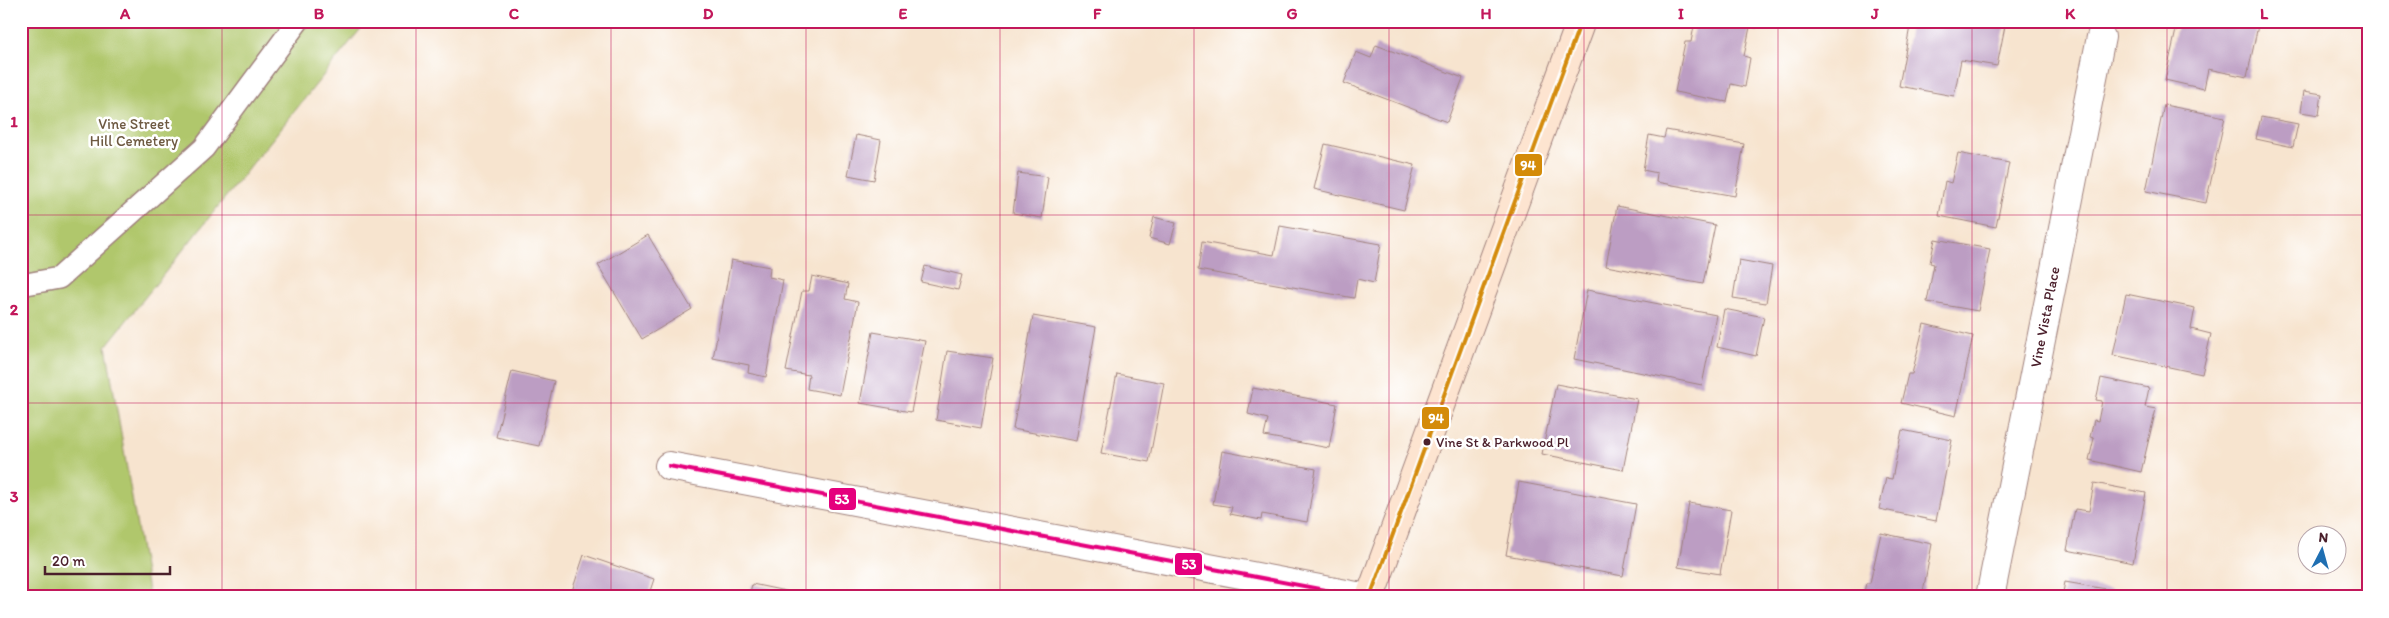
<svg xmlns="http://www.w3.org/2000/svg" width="2389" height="618" viewBox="0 0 2389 618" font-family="Itim,sans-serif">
	<rect width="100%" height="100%" fill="#fff"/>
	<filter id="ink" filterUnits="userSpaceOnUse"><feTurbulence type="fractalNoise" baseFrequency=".02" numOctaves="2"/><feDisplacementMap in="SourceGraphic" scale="10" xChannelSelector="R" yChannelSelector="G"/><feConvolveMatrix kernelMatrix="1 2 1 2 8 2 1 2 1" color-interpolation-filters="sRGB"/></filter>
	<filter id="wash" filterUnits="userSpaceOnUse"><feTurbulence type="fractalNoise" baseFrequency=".0096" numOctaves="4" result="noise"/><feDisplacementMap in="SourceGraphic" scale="20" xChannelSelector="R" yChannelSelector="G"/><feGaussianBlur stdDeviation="1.12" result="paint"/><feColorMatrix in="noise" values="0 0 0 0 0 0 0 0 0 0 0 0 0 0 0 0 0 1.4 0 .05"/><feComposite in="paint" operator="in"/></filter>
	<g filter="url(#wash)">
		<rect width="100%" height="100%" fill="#f7e4cf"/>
		<!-- green -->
		<polygon fill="#b0c76c" stroke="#7d734c" points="21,21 367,21 106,346 149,597 21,597"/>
		<g id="blocks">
			<!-- building -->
			<g fill="#bc9dc3">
				<polygon points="1695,21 1759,21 1757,28 1750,27 1744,56 1750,58 1745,87 1731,84 1727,102 1675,92 1685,42 1691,42"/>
				<polygon points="1911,21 1978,21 2005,26 1997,66 1961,60 1954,96 1899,86"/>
				<polygon points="2178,21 2259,21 2247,77 2208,69 2204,89 2165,80"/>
				<polygon points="1376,45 1463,78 1447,122 1344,83 1356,52 1371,58"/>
				<polygon points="2304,91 2322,94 2319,115 2301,112"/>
				<polygon points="2164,105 2225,117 2206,203 2146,191"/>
				<polygon points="2261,117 2298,124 2293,147 2256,139"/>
				<polygon points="1666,130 1744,144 1735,196 1656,182 1657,173 1643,170 1649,135 1664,138"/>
				<polygon points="856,135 881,140 874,180 848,175"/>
				<polygon points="1325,144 1415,165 1404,210 1314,189"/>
				<polygon points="1958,153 2009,163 1996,227 1939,216 1945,181 1951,183"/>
				<polygon points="1018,173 1048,177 1042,218 1013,213"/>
				<polygon points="1617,206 1715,225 1703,284 1606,266"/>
				<polygon points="1154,217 1176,223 1170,244 1149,238"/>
				<polygon points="1280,226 1381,244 1374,283 1357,279 1354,298 1198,270 1202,242 1274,255"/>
				<polygon points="648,235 692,309 642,339 598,265"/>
				<polygon points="1935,239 1990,249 1978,311 1927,302 1934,264 1930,263"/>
				<polygon points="731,260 770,267 769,277 783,280 766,377 748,373 749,365 713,358"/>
				<polygon points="1739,260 1772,266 1766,303 1733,298"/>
				<polygon points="925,266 962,275 958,290 921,282"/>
				<polygon points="812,276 848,284 845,299 858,302 840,395 807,389 809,375 786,371 802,291 809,291"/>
				<polygon points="1587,290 1716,315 1702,385 1574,359"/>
				<polygon points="2126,294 2195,308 2191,329 2211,334 2202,374 2113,355"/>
				<polygon points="1724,309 1764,317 1756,356 1717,347"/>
				<polygon points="1033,316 1096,327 1076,441 1013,429"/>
				<polygon points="1924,324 1973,336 1956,416 1901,403 1908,374 1912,374"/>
				<polygon points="873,332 925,341 911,412 860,403"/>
				<polygon points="947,351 993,358 981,428 936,420"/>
				<polygon points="512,371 554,381 539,446 496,437"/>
				<polygon points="1117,374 1164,383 1149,462 1101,453"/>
				<polygon points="2101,378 2149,388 2145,407 2156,409 2141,472 2089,460 2094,438 2090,437 2094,420 2098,421 2102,401 2096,400"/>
				<polygon points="1556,384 1637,399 1623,470 1542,454"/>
				<polygon points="1253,388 1337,404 1329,448 1264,436 1268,419 1248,414"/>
				<polygon points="1902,430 1952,440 1936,521 1879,509 1886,478 1892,479"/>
				<polygon points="1222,451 1316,469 1307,522 1262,514 1261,520 1230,514 1232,507 1213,504"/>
				<polygon points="1519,482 1636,504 1623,576 1506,555"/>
				<polygon points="2094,483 2146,493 2133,563 2067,550 2075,509 2089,511"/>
				<polygon points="1689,503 1731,510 1720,574 1678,567"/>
				<polygon points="1881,533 1932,544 1922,597 1863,597 1866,583 1870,583"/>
				<polygon points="584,555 654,579 648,597 579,597 571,594"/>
				<polygon points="2065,582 2135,594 2135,597 2062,597"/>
				<polygon points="752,584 795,593 794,597 749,597"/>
				<polygon points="1464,589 1491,596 1490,597 1462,597"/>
				<polygon points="867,591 891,596 891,597 866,597"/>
			</g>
		</g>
	</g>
	<g filter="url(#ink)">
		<use href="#blocks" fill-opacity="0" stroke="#a0827d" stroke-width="1"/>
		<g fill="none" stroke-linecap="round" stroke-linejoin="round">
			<!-- lane casing -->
			<g stroke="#a0827d" stroke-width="24">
				<polyline id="lane" points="21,285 59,278 204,148 298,21"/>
			</g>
			<!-- street casing -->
			<g stroke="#a0827d" stroke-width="30">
				<g id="street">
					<polyline points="669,466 1362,597"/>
					<polyline points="1990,597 2101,37"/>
				</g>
			</g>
			<!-- secondary casing -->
			<g stroke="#a0827d" stroke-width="30">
				<polyline id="secondary" points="1370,597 1581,21"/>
			</g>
			<!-- lane -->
			<use href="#lane" stroke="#fff" stroke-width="21"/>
			<!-- street -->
			<use href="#street" stroke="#fff" stroke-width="28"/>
			<!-- secondary -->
			<use href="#secondary" stroke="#fde4d0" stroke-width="28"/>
			<!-- bus-1 casing -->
			<g stroke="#fff" stroke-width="8">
				<polyline id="bus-1" points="1370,597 1581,21"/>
			</g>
			<!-- bus-2 casing -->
			<g stroke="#fff" stroke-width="8">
				<polyline id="bus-2" points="669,466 1362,597"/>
			</g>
			<!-- bus-1 -->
			<use href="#bus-1" stroke="#d48b09" stroke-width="4"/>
			<!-- bus-2 -->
			<use href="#bus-2" stroke="#e5007d" stroke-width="4"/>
		</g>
	</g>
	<!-- grid -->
	<path fill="none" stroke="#c2185b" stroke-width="1" stroke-opacity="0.55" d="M222,21V597M416,21V597M611,21V597M806,21V597M1000,21V597M1194,21V597M1389,21V597M1584,21V597M1778,21V597M1972,21V597M2167,21V597M21,215H2368M21,403H2368"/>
	<!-- markers -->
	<circle fill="#4a1f2b" stroke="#fff" stroke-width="2" cx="1427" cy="442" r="4.5"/>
	<g text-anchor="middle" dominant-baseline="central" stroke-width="5" stroke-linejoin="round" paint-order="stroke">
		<!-- bus labels -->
		<g font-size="14" fill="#4a1f2b" stroke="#fff" text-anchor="start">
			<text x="1436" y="442">Vine St &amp; Parkwood Pl</text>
		</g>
		<!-- park labels -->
		<g font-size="15" fill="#6e5a42" stroke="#fff">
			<text x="134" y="124">Vine Street<tspan x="134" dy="17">Hill Cemetery</tspan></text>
		</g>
		<!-- street labels -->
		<g font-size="15" fill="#4a1f2b" stroke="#fff">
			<text transform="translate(2045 317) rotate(-79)">Vine Vista Place</text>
		</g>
	</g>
	<g stroke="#fff" stroke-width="2">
		<rect x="1514" y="153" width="29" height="24" rx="5" fill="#d48b09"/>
		<rect x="1421" y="406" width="29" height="24" rx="5" fill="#d48b09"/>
		<rect x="828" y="487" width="29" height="24" rx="5" fill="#e5007d"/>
		<rect x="1174" y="552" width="29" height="24" rx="5" fill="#e5007d"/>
	</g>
	<g font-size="14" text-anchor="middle" font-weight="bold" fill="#fff">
		<text x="1528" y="170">94</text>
		<text x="1436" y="423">94</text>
		<text x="842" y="504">53</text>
		<text x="1189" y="569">53</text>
	</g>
	<!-- margin -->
	<rect width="2389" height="618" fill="none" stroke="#fff" stroke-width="55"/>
	<!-- north arrow -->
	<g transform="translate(2322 550) rotate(6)"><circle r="24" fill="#ffffff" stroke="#b7a5aa"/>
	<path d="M0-4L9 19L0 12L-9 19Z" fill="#1f6fb2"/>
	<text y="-8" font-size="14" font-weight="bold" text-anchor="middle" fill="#4a1f2b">N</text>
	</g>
	<!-- scale -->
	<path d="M45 566v8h125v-8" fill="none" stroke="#4a1f2b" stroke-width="2.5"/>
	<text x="52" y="566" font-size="15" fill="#4a1f2b" stroke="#ffffff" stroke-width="4" paint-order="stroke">20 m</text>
	<rect x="28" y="28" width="2334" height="562" fill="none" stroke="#c2185b" stroke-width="2"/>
	<g font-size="16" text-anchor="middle" font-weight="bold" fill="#c2185b">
		<text x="125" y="19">A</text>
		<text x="319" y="19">B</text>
		<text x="514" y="19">C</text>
		<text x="708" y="19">D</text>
		<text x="903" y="19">E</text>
		<text x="1097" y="19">F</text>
		<text x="1292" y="19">G</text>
		<text x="1486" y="19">H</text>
		<text x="1681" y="19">I</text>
		<text x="1875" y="19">J</text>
		<text x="2070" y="19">K</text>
		<text x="2264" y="19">L</text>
		<text x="14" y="127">1</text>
		<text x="14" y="315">2</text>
		<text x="14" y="502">3</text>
	</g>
</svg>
